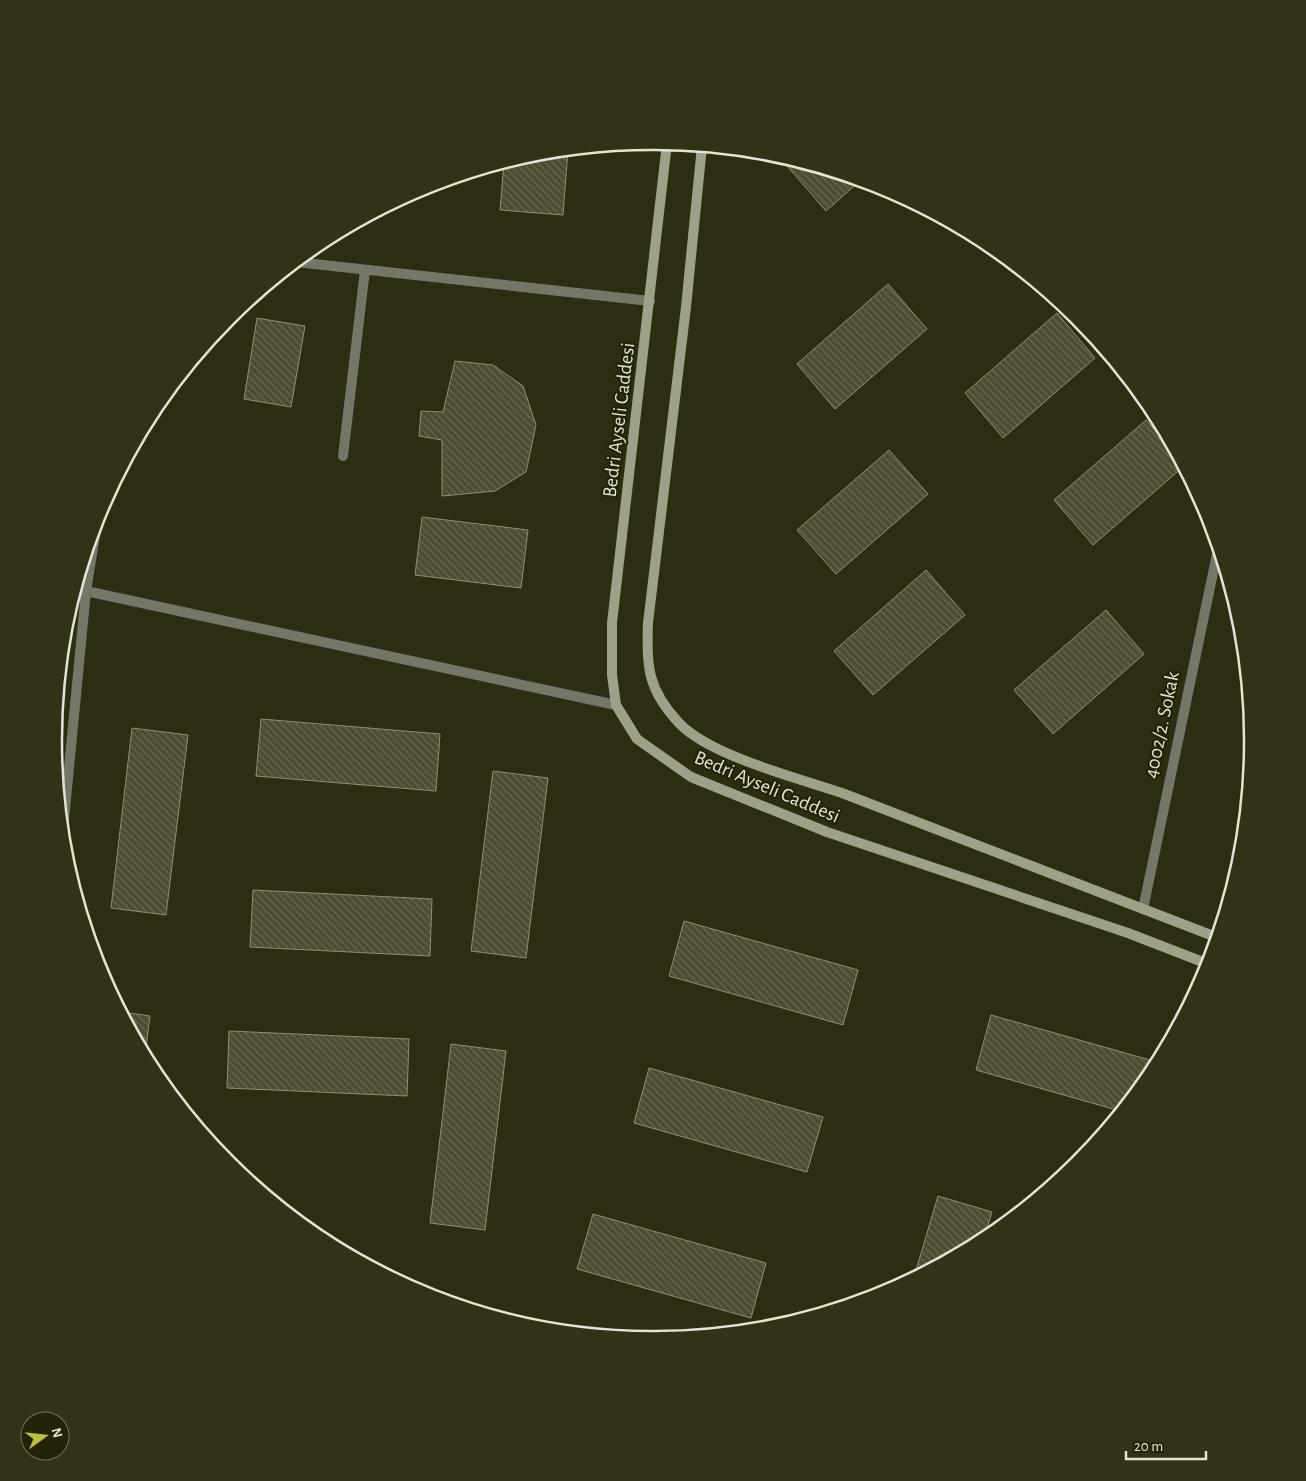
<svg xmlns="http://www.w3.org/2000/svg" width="1306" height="1481" viewBox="0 0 1306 1481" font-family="'Alegreya Sans',sans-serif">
	<defs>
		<pattern id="building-back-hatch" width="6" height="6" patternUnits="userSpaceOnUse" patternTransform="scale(1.25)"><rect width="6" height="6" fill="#4c4d30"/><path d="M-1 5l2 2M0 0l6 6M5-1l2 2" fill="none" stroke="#66664d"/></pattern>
	</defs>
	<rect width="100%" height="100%" fill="#2c2d11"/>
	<!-- building -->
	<g fill="url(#building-back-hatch)" stroke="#8e9070">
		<polygon points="568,150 563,215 500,210 504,163 536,153"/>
		<polygon points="794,160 861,180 826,211 787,166"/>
		<polygon points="888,284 927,329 835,409 797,364"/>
		<polygon points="1057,313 1095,358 1003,438 965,393"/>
		<polygon points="257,318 305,326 291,407 244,399"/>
		<polygon points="455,361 493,365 523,386 536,425 526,472 495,491 442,496 442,440 419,436 421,411 443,412"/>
		<polygon points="1146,420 1177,456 1183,467 1093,545 1054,500"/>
		<polygon points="889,450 928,494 836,574 797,530"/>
		<polygon points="422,517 528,530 521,588 415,575"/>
		<polygon points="926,570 965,615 873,695 834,651"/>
		<polygon points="1106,610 1144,654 1053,734 1014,690"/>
		<polygon points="261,719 440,734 436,791 256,776"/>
		<polygon points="132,728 188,735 166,915 111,908"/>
		<polygon points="493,771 548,778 526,958 471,951"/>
		<polygon points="253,890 432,899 430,956 250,947"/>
		<polygon points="684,921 858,970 843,1025 669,976"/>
		<polygon points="122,1012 150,1016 145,1055"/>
		<polygon points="991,1015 1157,1062 1151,1074 1120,1111 976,1070"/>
		<polygon points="229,1031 409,1039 407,1096 227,1088"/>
		<polygon points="451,1044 506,1051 485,1230 430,1223"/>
		<polygon points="649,1068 823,1117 807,1172 634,1123"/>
		<polygon points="938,1196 992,1212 983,1240 914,1277"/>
		<polygon points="593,1214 766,1263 751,1318 577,1269"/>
	</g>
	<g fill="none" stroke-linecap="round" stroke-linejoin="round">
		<!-- service -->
		<polyline stroke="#757668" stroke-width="10" points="343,456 365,270"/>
		<!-- minor -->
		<g stroke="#757668" stroke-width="10">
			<polyline points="296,262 650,301"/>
			<polyline points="86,591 616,705"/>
			<polyline points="63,830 86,591 98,517"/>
			<polyline points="1143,909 1218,549"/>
		</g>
		<!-- secondary -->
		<g stroke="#9ea08a" stroke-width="10">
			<polyline points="667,143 612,623 612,675 616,705 637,739 691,777 827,832 1128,933 1208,964"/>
			<path d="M702,146L686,307L648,623C646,667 648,690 679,723C710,756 798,778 842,793C967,840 1091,890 1216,937"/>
		</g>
	</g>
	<g text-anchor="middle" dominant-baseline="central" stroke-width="4.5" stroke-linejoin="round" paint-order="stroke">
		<!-- street labels -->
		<g font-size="20" fill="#e3e4d3" stroke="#232307">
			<text transform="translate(619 420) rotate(-83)">Bedri Ayseli Caddesi</text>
			<text transform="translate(1162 725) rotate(-78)">4002/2. Sokak</text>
			<text transform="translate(767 787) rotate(23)">Bedri Ayseli Caddesi</text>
		</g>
	</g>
	<!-- crop -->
	<path d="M0 0H1306V1481H0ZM652 150H654A590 590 0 0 1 1244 740V741A590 590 0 0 1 654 1331H652A590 590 0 0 1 62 741V740A590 590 0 0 1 652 150Z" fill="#323217" fill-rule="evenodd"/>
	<path fill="none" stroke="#e3e4d3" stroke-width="2.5" d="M652 150H654A590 590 0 0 1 1244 740V741A590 590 0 0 1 654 1331H652A590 590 0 0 1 62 741V740A590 590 0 0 1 652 150Z"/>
	<!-- north arrow -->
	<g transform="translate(45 1436) rotate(75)"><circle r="24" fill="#232307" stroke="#707059"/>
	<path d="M0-4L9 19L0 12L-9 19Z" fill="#bdbf43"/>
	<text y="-8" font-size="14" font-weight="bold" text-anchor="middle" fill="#e3e4d3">N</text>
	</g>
	<!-- scale -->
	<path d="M1126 1451v8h80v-8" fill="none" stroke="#e3e4d3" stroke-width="2.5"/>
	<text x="1134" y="1451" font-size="15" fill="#e3e4d3" stroke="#232307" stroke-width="4" paint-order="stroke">20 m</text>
</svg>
